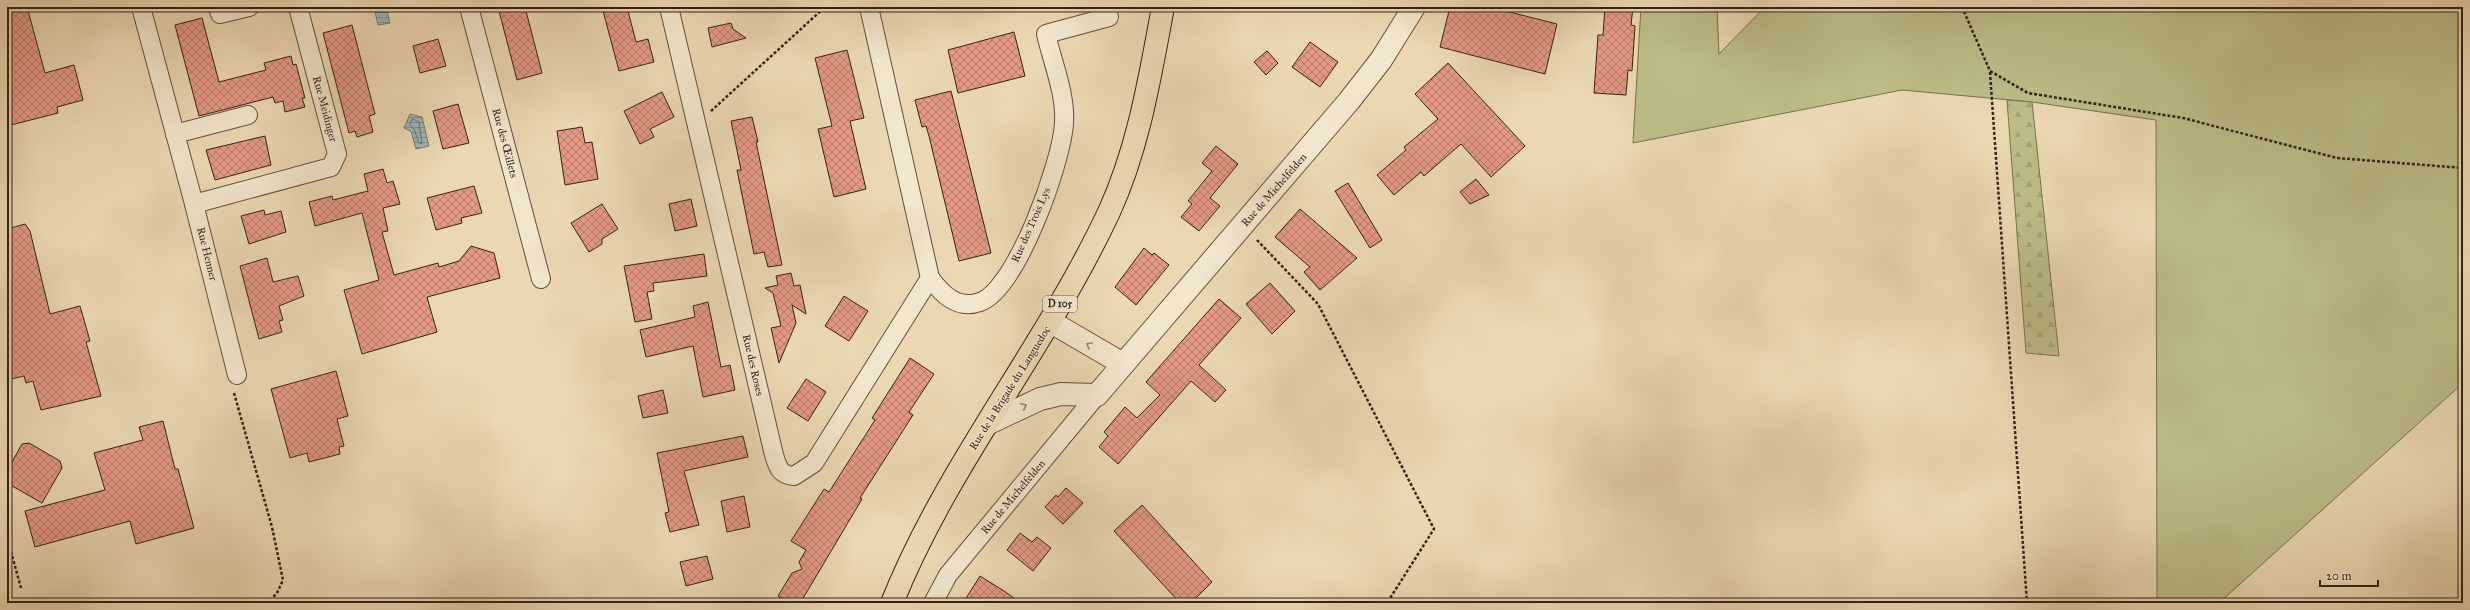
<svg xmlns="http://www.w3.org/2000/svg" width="2470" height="610" viewBox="0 0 2470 610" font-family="'IM FELL Great Primer',serif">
	<defs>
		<pattern id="forest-firs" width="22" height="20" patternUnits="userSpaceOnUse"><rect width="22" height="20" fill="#bdbd88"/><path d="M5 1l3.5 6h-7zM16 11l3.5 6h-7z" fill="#a3a275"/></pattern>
		<pattern id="water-rules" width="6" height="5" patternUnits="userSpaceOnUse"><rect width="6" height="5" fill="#9eb7b8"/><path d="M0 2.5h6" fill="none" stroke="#819495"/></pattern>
		<pattern id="building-cross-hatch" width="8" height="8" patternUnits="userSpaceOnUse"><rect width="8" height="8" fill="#e49984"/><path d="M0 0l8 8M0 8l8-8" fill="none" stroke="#b97c6b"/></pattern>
	</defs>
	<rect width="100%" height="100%" fill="#ebd8b2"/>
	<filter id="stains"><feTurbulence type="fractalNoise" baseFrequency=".005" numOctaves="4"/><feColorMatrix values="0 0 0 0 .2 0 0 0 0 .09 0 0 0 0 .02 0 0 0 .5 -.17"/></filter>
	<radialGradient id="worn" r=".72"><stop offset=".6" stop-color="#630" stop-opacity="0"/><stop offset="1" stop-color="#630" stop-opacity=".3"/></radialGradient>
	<!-- grass -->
	<polygon fill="#bdbd88" stroke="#787051" points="1641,7 1717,7 1719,54 1765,7 2463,7 2463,383 2219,603 2157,601 2156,120 2032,102 1902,90 1633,143"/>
	<!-- forest -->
	<polygon fill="url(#forest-firs)" stroke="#787051" points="2007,100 2032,102 2059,356 2026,353"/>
	<!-- water -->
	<g fill="url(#water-rules)" stroke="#737b79">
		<polygon points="374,7 386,7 390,23 378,25"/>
		<polygon points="410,114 422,117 429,146 416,149 411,131 404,128"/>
	</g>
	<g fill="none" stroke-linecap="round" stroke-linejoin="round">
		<!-- shore -->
		<polygon stroke="#686c69" stroke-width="1" points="413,119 419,122 422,144 419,143 414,129 410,125"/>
	</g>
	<!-- building -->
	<g fill="url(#building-cross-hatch)" stroke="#33221a">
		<polygon points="7,7 27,7 45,73 74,65 83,100 57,107 58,113 7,126"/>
		<polygon points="498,7 525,7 542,73 517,80"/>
		<polygon points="602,7 627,7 636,42 648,39 654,62 619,71"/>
		<polygon points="1450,7 1490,7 1557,24 1545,74 1440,47"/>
		<polygon points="1605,7 1633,7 1631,25 1635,26 1632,71 1628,70 1626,95 1594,93 1598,35 1603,35"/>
		<polygon points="202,18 219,82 266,70 264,63 291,56 293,65 296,64 305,98 302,98 305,107 285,112 283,101 275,103 273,97 199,116 175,25"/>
		<polygon points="731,23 733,29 746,38 712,47 708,28"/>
		<polygon points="352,25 375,114 369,116 373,132 357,137 355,131 349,133 323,33"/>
		<polygon points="1014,32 1025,76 958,93 948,50"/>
		<polygon points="438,39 446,66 420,73 413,46"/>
		<polygon points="1310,42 1338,62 1320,87 1292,67"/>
		<polygon points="847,50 864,118 850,121 866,189 834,197 818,129 832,126 815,58"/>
		<polygon points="1267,51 1278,63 1266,75 1254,62"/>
		<polygon points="1448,63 1525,146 1491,177 1461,144 1424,176 1421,172 1394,195 1377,175 1406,150 1404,147 1438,119 1415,94"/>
		<polygon points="951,91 991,253 959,261 929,136 926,126 922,127 915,100"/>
		<polygon points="662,92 674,117 650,129 654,137 640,144 624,111"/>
		<polygon points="458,104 469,143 443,149 433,111"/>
		<polygon points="752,117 758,142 756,142 782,265 768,267 764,252 754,254 737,170 741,170 731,121"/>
		<polygon points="582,127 585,143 592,142 598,179 565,185 557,131"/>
		<polygon points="265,136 271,165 215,180 206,150"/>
		<polygon points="1216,146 1238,164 1210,198 1220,206 1199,231 1181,217 1192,204 1188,201 1212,171 1202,163"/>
		<polygon points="383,169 387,183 393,181 400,204 383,208 388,231 382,232 394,275 438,263 439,267 459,261 471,246 494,253 500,278 427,297 437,332 362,354 344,290 379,280 362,213 315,226 309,202 332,196 333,200 368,191 364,174"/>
		<polygon points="1476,179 1489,195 1470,204 1460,192"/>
		<polygon points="1348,183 1382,240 1370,248 1335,191"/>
		<polygon points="474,186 482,213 461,218 462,223 436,230 427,198"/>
		<polygon points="691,199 697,226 675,231 669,204"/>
		<polygon points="602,204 618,229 602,239 602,244 589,252 571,223"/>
		<polygon points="1300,209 1357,258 1320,290 1304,272 1310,267 1275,237"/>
		<polygon points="264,210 265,215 281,211 286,232 249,244 241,216"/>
		<polygon points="25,224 30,231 50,314 80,306 90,341 86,342 101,396 41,410 33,381 26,383 24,376 7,380 7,229"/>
		<polygon points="1144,248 1152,255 1154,253 1169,265 1136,305 1115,287"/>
		<polygon points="704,254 707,276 653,283 654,291 647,292 652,319 635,322 624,266"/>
		<polygon points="267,258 273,282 298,276 304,296 279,306 283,320 279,321 282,332 259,339 240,266"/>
		<polygon points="791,273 794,286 800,285 806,314 792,305 796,323 779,363 771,328 781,326 773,293 765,288 778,285 776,276"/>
		<polygon points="1270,283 1295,311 1272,334 1246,304"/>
		<polygon points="844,296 868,311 849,341 825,326"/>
		<polygon points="1219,299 1241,318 1199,365 1226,390 1215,402 1191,381 1118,464 1099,447 1108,436 1104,432 1125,407 1137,418 1160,395 1146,382"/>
		<polygon points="708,302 721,367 730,365 735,390 703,397 693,346 646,357 640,330 695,317 693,306"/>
		<polygon points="910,358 934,374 909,412 913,415 860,498 862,499 811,585 800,603 789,603 778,596 792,573 802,569 799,562 806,550 791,541 824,489 829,492 875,420 872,418"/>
		<polygon points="336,371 348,416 337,419 344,446 339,447 340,454 309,462 307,453 290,458 271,389"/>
		<polygon points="806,379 826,392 808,421 787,408"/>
		<polygon points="663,390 668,413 643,418 638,396"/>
		<polygon points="163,421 175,469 178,469 194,528 136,544 130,521 35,547 25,511 105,490 94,453 143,440 139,427"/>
		<polygon points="743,436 748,457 684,471 699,525 670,532 665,513 669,512 657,453"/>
		<polygon points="29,443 60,461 62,468 42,503 7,483 7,471 22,444"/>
		<polygon points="1066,488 1083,503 1063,524 1045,507 1056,495 1058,497"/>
		<polygon points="744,496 750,527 727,532 721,501"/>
		<polygon points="1142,505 1212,582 1191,603 1180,603 1114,531"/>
		<polygon points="1020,533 1032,542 1037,537 1051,548 1033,571 1007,550"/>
		<polygon points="707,556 713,579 686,586 680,562"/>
		<polygon points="980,576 1004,591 1021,603 963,603"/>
	</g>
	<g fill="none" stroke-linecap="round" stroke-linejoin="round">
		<!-- minor casing -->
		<g stroke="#615040" stroke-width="20">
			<g id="minor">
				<polyline points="141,7 194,204 237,375"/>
				<polyline points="218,7 220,14 249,7"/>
				<polyline points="469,7 541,279"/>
				<path d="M669,7L774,455C778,468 780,475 794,476L814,463L930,278"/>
				<path d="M869,7L930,278C942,294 957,310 980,302C1017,289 1062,161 1064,123C1066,94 1052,61 1046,34L1109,17"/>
				<polyline points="175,134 248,115"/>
				<polyline points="194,204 331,167 337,154 298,7"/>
				<polyline points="933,603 948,575 1097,395"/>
			</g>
		</g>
		<!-- tertiary casing -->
		<g stroke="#615040" stroke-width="24">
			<g id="tertiary">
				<polyline points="1051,322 1123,364"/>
				<polyline points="989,423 1040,399 1061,394 1097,395 1349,101 1381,60 1414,7"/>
			</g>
		</g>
		<!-- primary casing -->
		<g stroke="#33221a" stroke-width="24">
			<path id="primary" d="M892,603C947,465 1046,347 1109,212C1139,147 1150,76 1163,7"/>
		</g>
		<!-- path -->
		<g stroke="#33221a" stroke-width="2.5" stroke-dasharray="3 2" stroke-linecap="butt">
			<polyline points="1962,7 1990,71 2028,93 2183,118 2337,158 2463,168"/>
			<polyline points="1990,72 2027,603"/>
			<polyline points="711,111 825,7"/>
			<polyline points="1257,240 1318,304 1434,529 1387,603"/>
			<polyline points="234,393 272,527 283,580 277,593 268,603"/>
			<polyline points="7,537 21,588"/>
		</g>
		<!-- minor -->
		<use href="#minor" stroke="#f2e6cd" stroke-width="18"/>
		<!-- tertiary -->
		<use href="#tertiary" stroke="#f2e6cd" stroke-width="22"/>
		<!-- primary -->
		<use href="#primary" stroke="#ebd8b2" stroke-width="22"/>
	</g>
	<!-- one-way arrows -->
	<defs><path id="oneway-chevron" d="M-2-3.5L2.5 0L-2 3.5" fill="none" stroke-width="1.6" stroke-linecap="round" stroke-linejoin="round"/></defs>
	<g stroke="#928474">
		<use href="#oneway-chevron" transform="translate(1089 345) rotate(-150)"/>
		<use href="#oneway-chevron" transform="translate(1024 406) rotate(-25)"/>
	</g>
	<g text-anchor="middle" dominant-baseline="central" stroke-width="3" stroke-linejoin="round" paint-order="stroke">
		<!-- shield labels -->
		<rect fill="#f2e6cd" stroke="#6c5d50" stroke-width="1" x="1043" y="296" width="34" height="16" rx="3"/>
		<g font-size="10" font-weight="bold" fill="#33221a">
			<text x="1060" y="304">D 105</text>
		</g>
		<!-- street labels -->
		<g font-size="11" fill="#33221a" stroke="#f2e6cd">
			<text transform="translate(325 109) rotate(75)">Rue Meidinger</text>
			<text transform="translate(505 143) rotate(75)">Rue des Œillets</text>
			<text transform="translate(1274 190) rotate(-49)">Rue de Michelfelden</text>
			<text transform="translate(1031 225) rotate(-66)">Rue des Trois Lys</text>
			<text transform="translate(207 254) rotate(76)">Rue Henner</text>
			<text transform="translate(753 365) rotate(77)">Rue des Roses</text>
			<text transform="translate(1010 388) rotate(-58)">Rue de la Brigade du Languedoc</text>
			<text transform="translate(1013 497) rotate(-50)">Rue de Michelfelden</text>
		</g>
	</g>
	<!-- margin -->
	<rect width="2470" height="610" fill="none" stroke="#ebd8b2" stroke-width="24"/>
	<rect x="8" y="8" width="2454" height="594" fill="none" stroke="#33221a" stroke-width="2"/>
	<rect x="12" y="12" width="2446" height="586" fill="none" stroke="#33221a"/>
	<!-- scale -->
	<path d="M2320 580v6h58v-6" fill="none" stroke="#33221a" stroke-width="2"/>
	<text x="2326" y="580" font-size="12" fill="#33221a" stroke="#f2e6cd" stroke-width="3" paint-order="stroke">20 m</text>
	<rect width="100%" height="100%" filter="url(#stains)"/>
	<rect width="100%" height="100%" fill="url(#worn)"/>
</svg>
